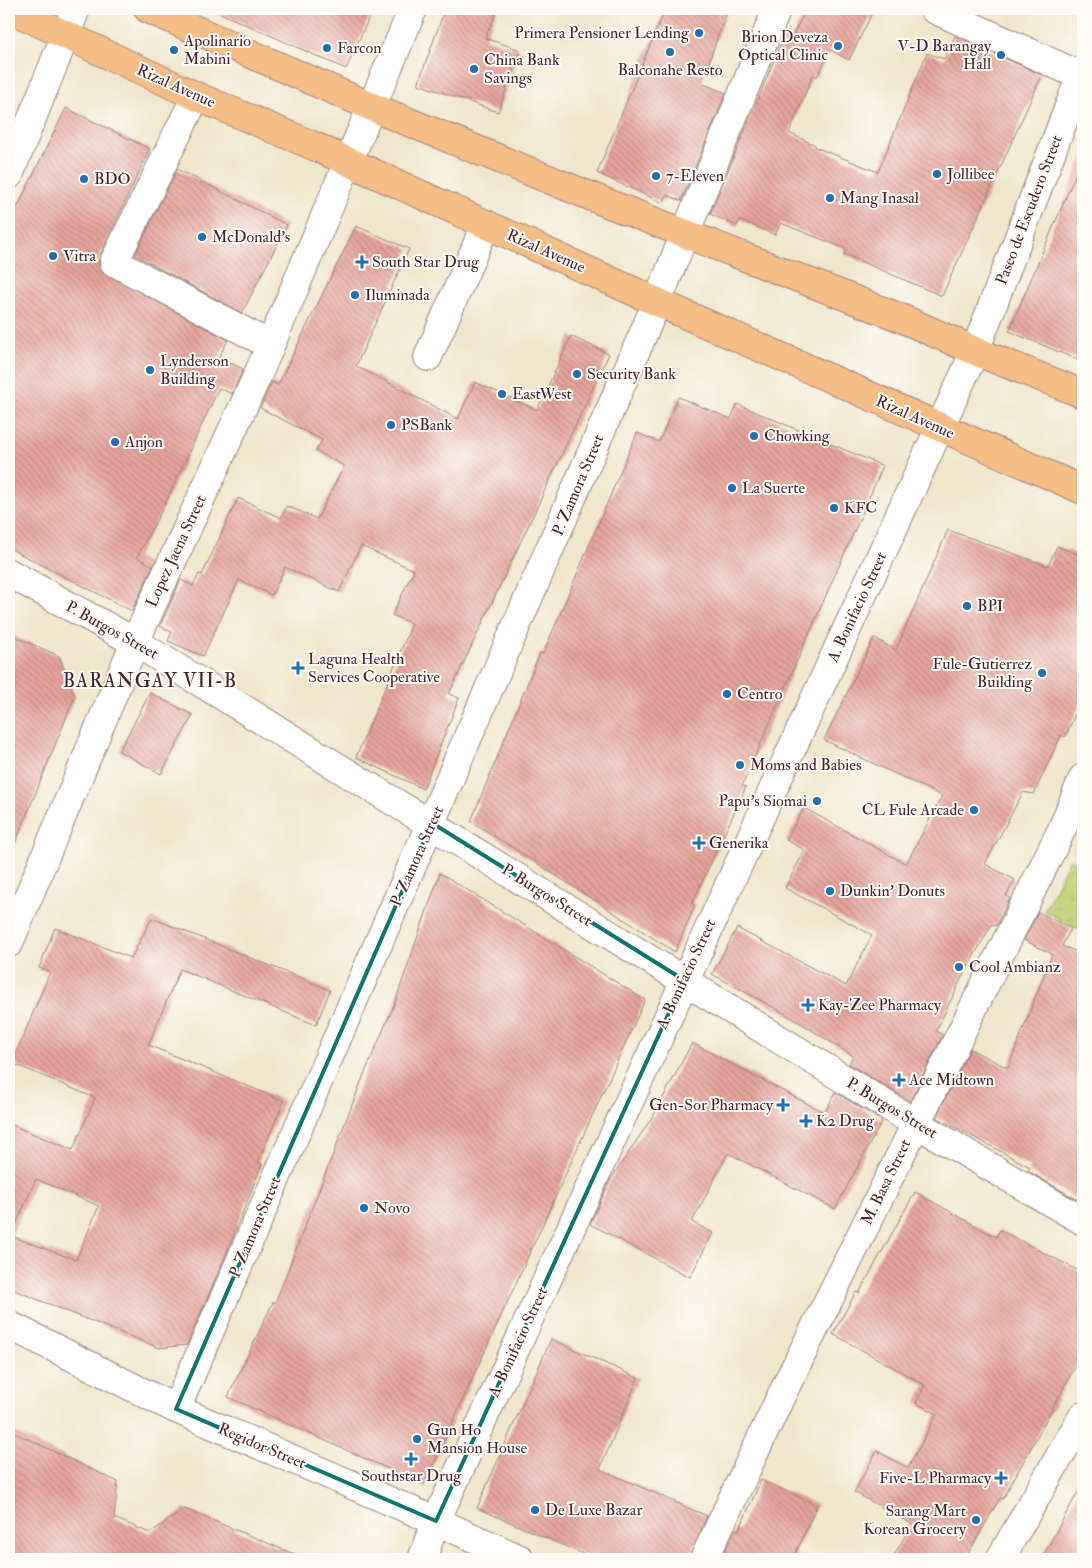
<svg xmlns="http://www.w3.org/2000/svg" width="1092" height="1568" viewBox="0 0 1092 1568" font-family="'IM FELL Double Pica',serif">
	<defs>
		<pattern id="grass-tufts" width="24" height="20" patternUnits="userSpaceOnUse" patternTransform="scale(1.25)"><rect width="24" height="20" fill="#bfd174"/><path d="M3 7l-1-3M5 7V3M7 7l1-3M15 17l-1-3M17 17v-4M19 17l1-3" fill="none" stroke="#a6b365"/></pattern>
		<pattern id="building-back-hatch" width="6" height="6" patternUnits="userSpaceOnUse" patternTransform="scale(1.25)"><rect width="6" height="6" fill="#e6a49c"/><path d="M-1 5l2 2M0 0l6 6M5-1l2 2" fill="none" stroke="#bc857f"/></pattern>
	</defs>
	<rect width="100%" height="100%" fill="#fdfcf7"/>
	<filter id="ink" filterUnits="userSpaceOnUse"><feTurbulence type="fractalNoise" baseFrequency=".02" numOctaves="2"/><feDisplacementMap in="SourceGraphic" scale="10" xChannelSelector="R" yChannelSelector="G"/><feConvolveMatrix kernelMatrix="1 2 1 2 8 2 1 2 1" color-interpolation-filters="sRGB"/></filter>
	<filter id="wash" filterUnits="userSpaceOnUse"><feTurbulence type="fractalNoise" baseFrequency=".0096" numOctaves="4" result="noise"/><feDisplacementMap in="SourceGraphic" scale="20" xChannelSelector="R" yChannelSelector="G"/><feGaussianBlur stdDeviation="1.12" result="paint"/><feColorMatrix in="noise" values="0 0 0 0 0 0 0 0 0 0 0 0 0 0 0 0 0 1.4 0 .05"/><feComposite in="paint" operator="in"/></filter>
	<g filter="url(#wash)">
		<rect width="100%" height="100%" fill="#f0e6cc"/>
		<!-- grass -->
		<polygon fill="url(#grass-tufts)" stroke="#847850" points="1070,859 1083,866 1083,931 1044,911"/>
		<g id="blocks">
			<!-- building -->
			<g fill="url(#building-back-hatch)" fill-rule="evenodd">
				<polygon points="211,9 373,9 346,69"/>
				<polygon points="445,9 498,9 485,38 520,50 498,112 418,84"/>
				<polygon points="665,9 728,9 701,83 726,93 681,201 667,195 663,203 597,173"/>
				<polygon points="806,9 874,9 849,60 830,50 817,77 813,75 789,133 815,145 815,147 878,172 927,53 944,59 955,36 1042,75 942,296 844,254 846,249 781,223 775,235 740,220 737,226 710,214 785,34 792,37"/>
				<polygon points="66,108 150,149 100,255 98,263 101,271 228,340 219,357 243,369 232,394 219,388 163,508 137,557 153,566 132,611 9,548 9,224"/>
				<polygon points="1083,157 1083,362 1009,331"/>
				<polygon points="177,169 287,225 242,313 135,255"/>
				<polygon points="356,226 409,249 356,366 458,419 475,382 537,410 571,336 609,354 449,694 459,698 423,789 356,757 412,624 392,615 414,570 361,546 339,592 285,567 272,595 239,580 203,656 168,641 172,632 160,626 181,580 193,586 199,574 202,575 238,498 281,518 287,506 317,519 344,466 316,451 322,440 260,408 272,382 278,385"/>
				<polygon points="678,397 731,419 737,404 883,466 742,786 746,787 692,904 695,905 675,952 471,821 540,653 543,654 637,433 659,442"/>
				<polygon points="948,530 1048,566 1057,546 1083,557 1083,697 1065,737 1061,735 1034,794 1023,792 985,864 1015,880 1006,896 1010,898 996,926 992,924 962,977 936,1031 943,1035 910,1101 849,1064 853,1056 786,1014 712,974 737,928 846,986 872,935 785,888 805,850 786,840 804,808 906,864 942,796 824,740 874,638 896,650"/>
				<polygon points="9,634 59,656 75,696 10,856"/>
				<polygon points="150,693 193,715 161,774 119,751"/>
				<polygon points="440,873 645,1000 424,1485 228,1397 273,1302 275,1303 363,1077 394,1005"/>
				<polygon points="1038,912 1071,928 1062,946 1083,954 1083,1203 1028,1171 1030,1167 936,1117 970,1049 1008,1068 1052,954 1024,940"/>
				<path d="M152,918L330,990L316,1025L180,969L148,1045L284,1101L258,1162L262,1164L227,1252L187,1345L159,1348L9,1288V1124L73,1150L95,1098L12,1063L50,972L39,968L55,928L131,958ZM36,1179L99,1206L76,1260L11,1236Z"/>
				<polygon points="692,1043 825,1113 835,1092 882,1121 835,1209 728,1153 692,1222 713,1233 690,1277 590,1224 611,1179 655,1113"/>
				<polygon points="915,1192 996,1237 1000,1230 1083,1273 1083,1352 1003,1499 1000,1498 965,1559 892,1559 912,1524 854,1492 877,1451 908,1468 937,1414 916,1403 925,1385 833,1334 856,1292 859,1293"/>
				<polygon points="551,1339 638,1378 600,1469 707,1516 689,1559 595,1559 477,1508"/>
				<polygon points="9,1430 118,1482 114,1518 150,1533 185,1509 306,1559 9,1559"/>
				<polygon points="761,1480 817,1505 795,1555 805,1559 721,1559 736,1529 739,1530"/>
				<polygon points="1083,1483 1083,1559 1041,1559"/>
			</g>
		</g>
	</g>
	<g filter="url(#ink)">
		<use href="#blocks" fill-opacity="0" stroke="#9d827c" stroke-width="1"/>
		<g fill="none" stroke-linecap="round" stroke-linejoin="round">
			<!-- minor casing -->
			<g stroke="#9d827c" stroke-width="30">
				<g id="minor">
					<polyline points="934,9 1083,77"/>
					<polyline points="196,96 114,262 270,345"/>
					<polyline points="9,175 76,9"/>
					<polyline points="428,357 486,224"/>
					<polyline points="9,573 135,642 915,1123 1083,1221"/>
					<polyline points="9,943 135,642 259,372 413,9"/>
					<polyline points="9,1325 176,1409 436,1521 520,1559"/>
					<polyline points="176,1409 657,302 777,9"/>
					<polyline points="422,1559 436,1521 975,351 1083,70"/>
					<polyline points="704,1559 783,1392 1062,829 1083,778"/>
					<polyline points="1000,1559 1083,1416"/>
				</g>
			</g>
			<!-- major casing -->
			<g stroke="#9d827c" stroke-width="30">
				<g id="major">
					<polyline points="10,9 196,96 314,146 657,302 1083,490"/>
					<polyline points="148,9 372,107 612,205 901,318 975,351 1083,394"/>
				</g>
			</g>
			<!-- minor -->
			<use href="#minor" stroke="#fff" stroke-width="28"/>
			<!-- major -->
			<use href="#major" stroke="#f6be87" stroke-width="28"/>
		</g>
	</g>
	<!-- marked area -->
	<path fill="none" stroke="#0f766e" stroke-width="4" stroke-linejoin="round" d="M432,823L684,980L436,1521L176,1409Z"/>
	<!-- markers -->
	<g fill="#1f6fb2" stroke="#fdfcf7" stroke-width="2">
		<circle cx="699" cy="33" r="5"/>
		<circle cx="838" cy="46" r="5"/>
		<circle cx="327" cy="48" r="5"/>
		<circle cx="174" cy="50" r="5"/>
		<circle cx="670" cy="52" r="5"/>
		<circle cx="1001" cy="55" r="5"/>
		<circle cx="474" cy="69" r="5"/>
		<circle cx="937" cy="174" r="5"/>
		<circle cx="656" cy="176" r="5"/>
		<circle cx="84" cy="179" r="5"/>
		<circle cx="830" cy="198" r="5"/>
		<circle cx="202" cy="237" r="5"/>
		<circle cx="53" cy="256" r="5"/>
		<path d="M359.5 254.5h5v5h5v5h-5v5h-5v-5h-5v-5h5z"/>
		<circle cx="355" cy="295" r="5"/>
		<circle cx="150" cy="370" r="5"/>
		<circle cx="577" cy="374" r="5"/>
		<circle cx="502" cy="394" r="5"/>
		<circle cx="391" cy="425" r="5"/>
		<circle cx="754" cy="436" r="5"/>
		<circle cx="115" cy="442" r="5"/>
		<circle cx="732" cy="488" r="5"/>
		<circle cx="834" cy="508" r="5"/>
		<circle cx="967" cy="606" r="5"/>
		<path d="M295.5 660.5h5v5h5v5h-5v5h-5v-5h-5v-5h5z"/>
		<circle cx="1042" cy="673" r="5"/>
		<circle cx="727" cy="694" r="5"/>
		<circle cx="740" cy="765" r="5"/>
		<circle cx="817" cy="801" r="5"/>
		<circle cx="974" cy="810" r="5"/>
		<path d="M696.5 835.5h5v5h5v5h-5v5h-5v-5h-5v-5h5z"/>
		<circle cx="830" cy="891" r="5"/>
		<circle cx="959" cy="967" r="5"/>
		<path d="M805.5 997.5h5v5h5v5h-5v5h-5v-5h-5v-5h5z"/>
		<path d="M896.5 1072.5h5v5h5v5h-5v5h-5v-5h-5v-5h5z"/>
		<path d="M780.5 1097.5h5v5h5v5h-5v5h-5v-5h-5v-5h5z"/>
		<path d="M803.5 1113.5h5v5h5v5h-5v5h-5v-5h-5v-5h5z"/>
		<circle cx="364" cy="1208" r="5"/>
		<circle cx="417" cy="1439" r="5"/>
		<path d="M408.5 1451.5h5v5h5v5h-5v5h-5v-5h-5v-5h5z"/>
		<path d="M998.5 1470.5h5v5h5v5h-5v5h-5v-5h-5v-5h5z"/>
		<circle cx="535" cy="1510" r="5"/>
		<circle cx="976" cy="1520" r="5"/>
	</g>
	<g text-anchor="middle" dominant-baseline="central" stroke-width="4" stroke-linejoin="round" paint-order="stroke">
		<!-- poi labels -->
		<g font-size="16" fill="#4a1f2b" stroke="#fdfcf7" text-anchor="start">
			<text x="689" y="33" text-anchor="end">Primera Pensioner Lending</text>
			<text x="828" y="37" text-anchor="end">Brion Deveza<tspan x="828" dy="18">Optical Clinic</tspan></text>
			<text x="184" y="41">Apolinario<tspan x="184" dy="18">Mabini</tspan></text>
			<text x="991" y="46" text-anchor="end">V-D Barangay<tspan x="991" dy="18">Hall</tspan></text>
			<text x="337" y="48">Farcon</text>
			<text x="484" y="60">China Bank<tspan x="484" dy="18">Savings</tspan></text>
			<text x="670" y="70" text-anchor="middle">Balconahe Resto</text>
			<text x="947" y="174">Jollibee</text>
			<text x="666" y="176">7-Eleven</text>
			<text x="94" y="179">BDO</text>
			<text x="840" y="198">Mang Inasal</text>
			<text x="212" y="237">McDonald's</text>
			<text x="63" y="256">Vitra</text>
			<text x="372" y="262">South Star Drug</text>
			<text x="365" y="295">Iluminada</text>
			<text x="160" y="361">Lynderson<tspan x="160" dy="18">Building</tspan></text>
			<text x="587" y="374">Security Bank</text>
			<text x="512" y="394">EastWest</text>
			<text x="401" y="425">PSBank</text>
			<text x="764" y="436">Chowking</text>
			<text x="125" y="442">Anjon</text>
			<text x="742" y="488">La Suerte</text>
			<text x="844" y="508">KFC</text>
			<text x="977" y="606">BPI</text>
			<text x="308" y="659">Laguna Health<tspan x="308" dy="18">Services Cooperative</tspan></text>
			<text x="1032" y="664" text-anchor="end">Fule-Gutierrez<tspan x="1032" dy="18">Building</tspan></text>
			<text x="737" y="694">Centro</text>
			<text x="750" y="765">Moms and Babies</text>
			<text x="807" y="801" text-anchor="end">Papu's Siomai</text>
			<text x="964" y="810" text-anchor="end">CL Fule Arcade</text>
			<text x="709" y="843">Generika</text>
			<text x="840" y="891">Dunkin' Donuts</text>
			<text x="969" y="967">Cool Ambianz</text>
			<text x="818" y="1005">Kay-Zee Pharmacy</text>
			<text x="909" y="1080">Ace Midtown</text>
			<text x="773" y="1105" text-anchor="end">Gen-Sor Pharmacy</text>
			<text x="816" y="1121">K2 Drug</text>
			<text x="374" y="1208">Novo</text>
			<text x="427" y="1430">Gun Ho<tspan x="427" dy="18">Mansion House</tspan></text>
			<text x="411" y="1476" text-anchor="middle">Southstar Drug</text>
			<text x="991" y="1478" text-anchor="end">Five-L Pharmacy</text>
			<text x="545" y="1510">De Luxe Bazar</text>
			<text x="966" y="1511" text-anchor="end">Sarang Mart<tspan x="966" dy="18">Korean Grocery</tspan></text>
		</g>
		<!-- street labels -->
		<g font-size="16" fill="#4a1f2b" stroke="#fdfcf7">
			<text transform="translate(176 86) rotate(24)">Rizal Avenue</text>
			<text transform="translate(1029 210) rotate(-69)">Paseo de Escudero Street</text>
			<text transform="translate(546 251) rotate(24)">Rizal Avenue</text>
			<text transform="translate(915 417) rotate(24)">Rizal Avenue</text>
			<text transform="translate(578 485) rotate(-67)">P. Zamora Street</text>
			<text transform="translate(176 551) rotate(-65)">Lopez Jaena Street</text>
			<text transform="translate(857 607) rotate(-65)">A. Bonifacio Street</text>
			<text transform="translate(112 630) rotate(29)">P. Burgos Street</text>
			<text transform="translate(417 856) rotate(-66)">P. Zamora Street</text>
			<text transform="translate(547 895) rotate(32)">P. Burgos Street</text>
			<text transform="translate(686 974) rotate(-65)">A. Bonifacio Street</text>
			<text transform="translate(892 1108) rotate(31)">P. Burgos Street</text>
			<text transform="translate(886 1182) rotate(-64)">M. Basa Street</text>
			<text transform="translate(255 1227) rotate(-67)">P. Zamora Street</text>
			<text transform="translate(518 1342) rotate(-65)">A. Bonifacio Street</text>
			<text transform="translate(262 1446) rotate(23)">Regidor Street</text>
		</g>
		<!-- quarter labels -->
		<g font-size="19" letter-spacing="1" fill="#4a1f2b" stroke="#fdfcf7">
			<text x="150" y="681">BARANGAY VII-B</text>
		</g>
	</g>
	<!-- margin -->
	<rect width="1092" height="1568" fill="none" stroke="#fdfcf7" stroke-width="30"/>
</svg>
